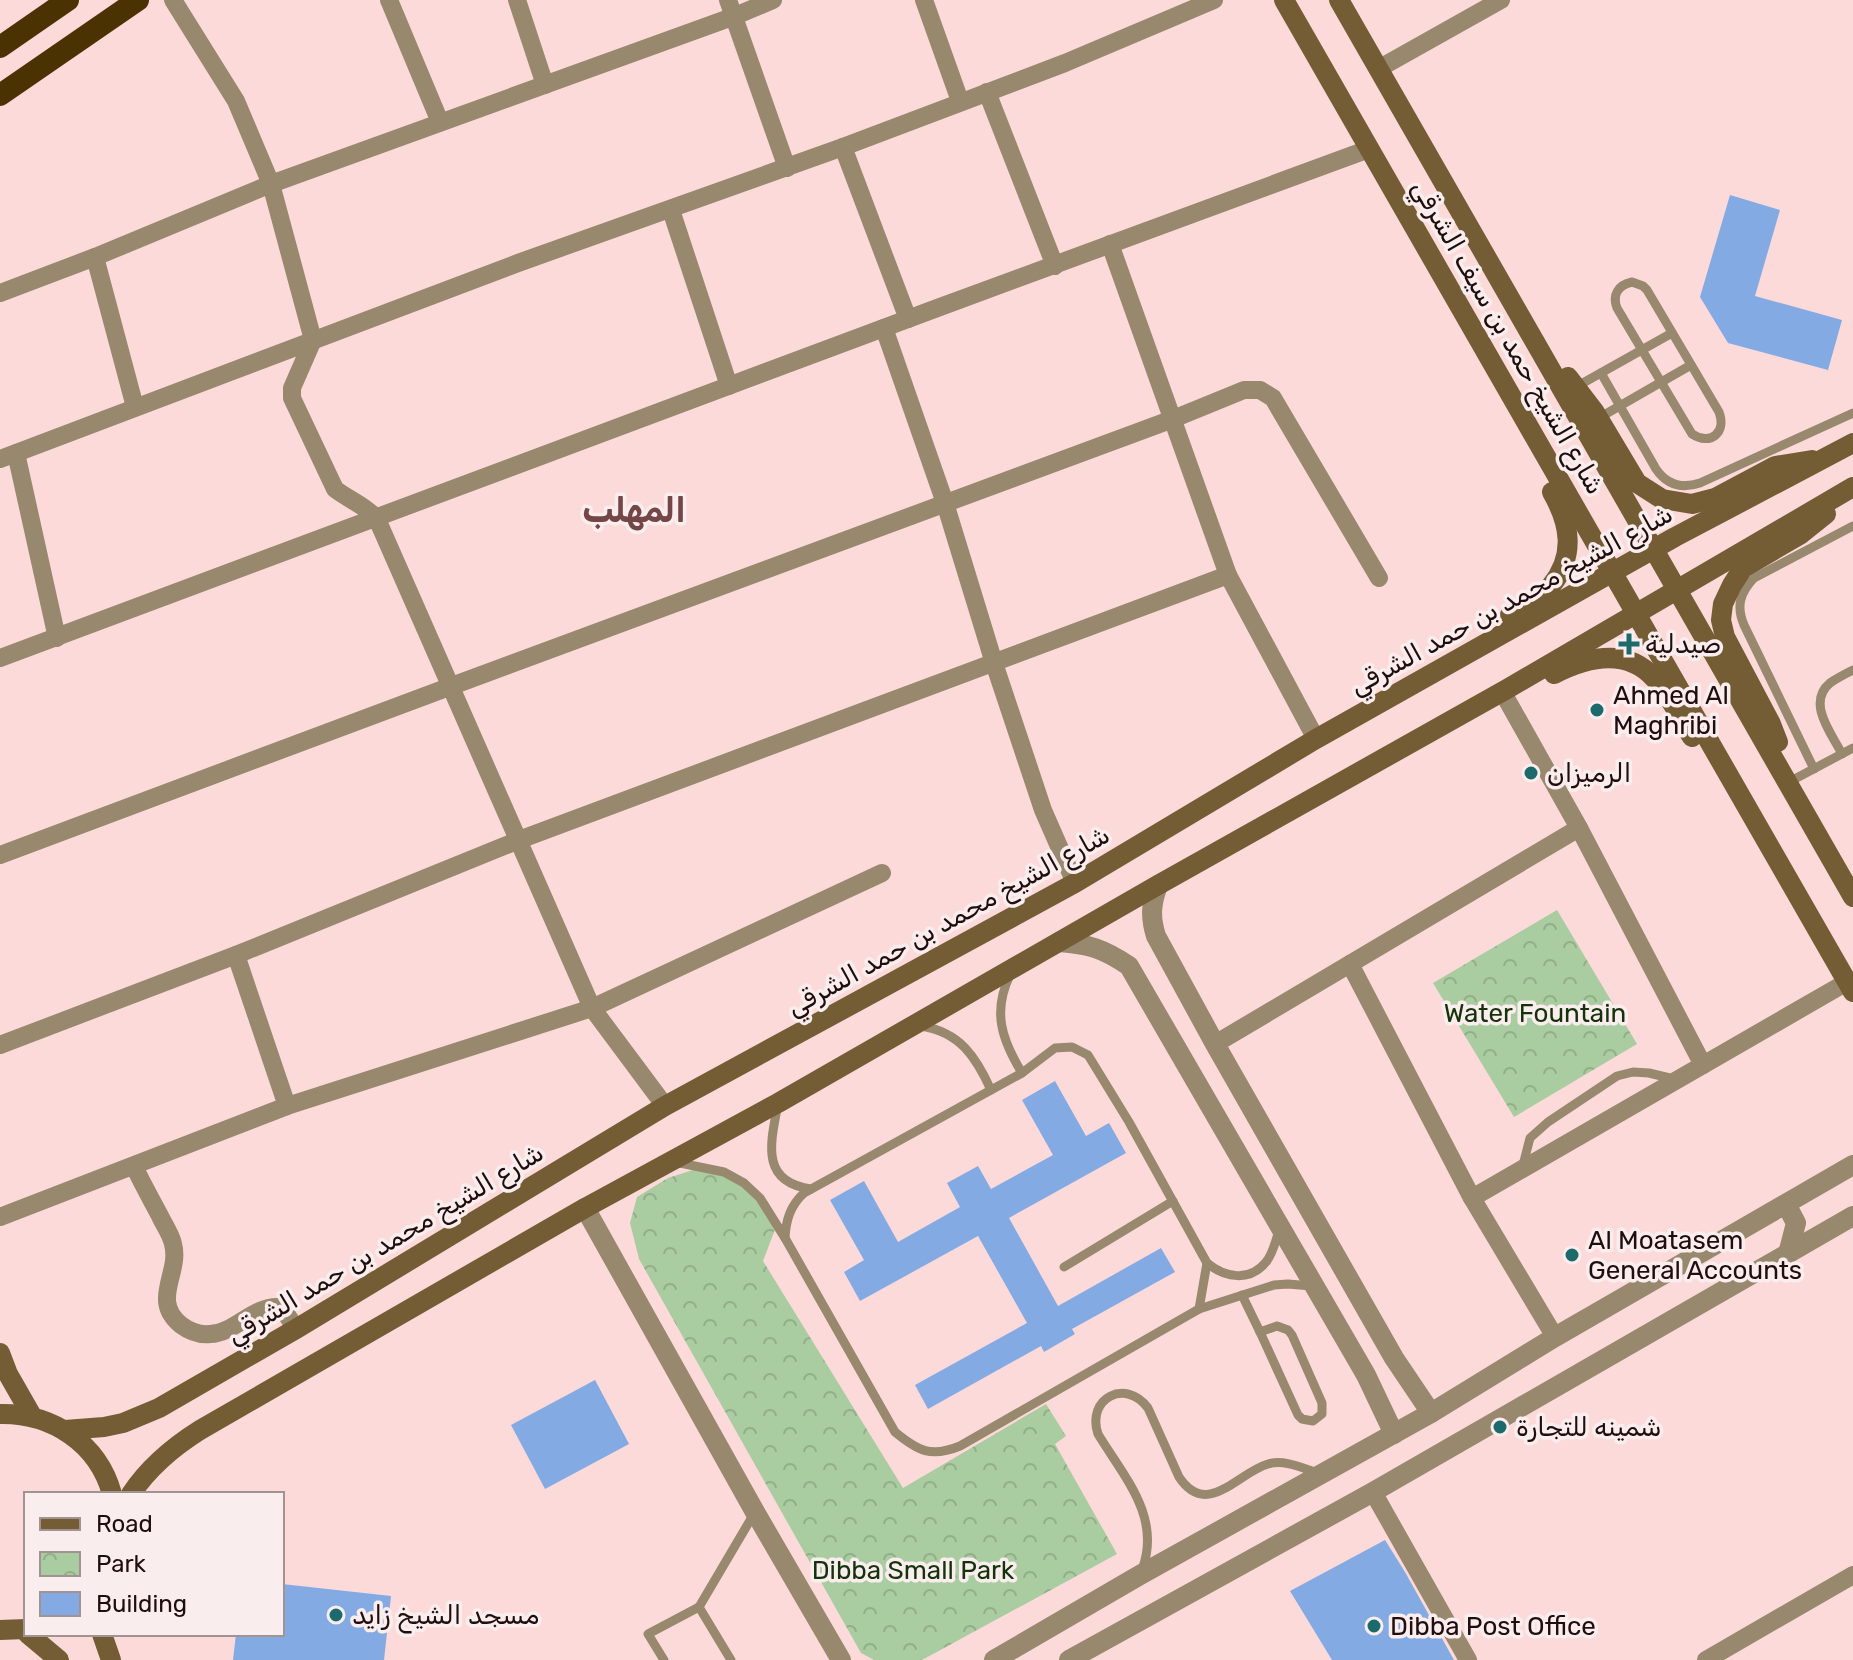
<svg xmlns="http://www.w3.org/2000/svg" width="1853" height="1660" viewBox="0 0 1853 1660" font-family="Rubik,Vazirmatn,sans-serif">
	<defs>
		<pattern id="park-crowns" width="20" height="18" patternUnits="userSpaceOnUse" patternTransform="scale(2)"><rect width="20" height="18" fill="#aacca1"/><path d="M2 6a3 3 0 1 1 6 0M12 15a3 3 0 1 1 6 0" fill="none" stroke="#92ae89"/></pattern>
	</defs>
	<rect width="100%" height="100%" fill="#fcdad9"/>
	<!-- park -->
	<g fill="url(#park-crowns)">
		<polygon points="1557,910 1637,1044 1514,1117 1433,983"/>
		<polygon points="702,1167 747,1186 776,1227 763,1261 903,1488 1046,1404 1066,1436 1055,1444 1117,1554 922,1660 874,1660 861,1653 639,1259 630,1223 637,1197 668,1178"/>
	</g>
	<!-- building -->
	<g fill="#84aae3">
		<polygon points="1730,195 1780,210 1755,296 1842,320 1828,370 1728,343 1700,297"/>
		<polygon points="1055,1081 1086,1136 1109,1123 1126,1153 1009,1218 1058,1306 1161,1248 1175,1272 1072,1329 1075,1334 1044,1352 1041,1346 928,1409 915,1385 1027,1323 978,1236 860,1301 844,1272 864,1260 830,1200 864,1181 898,1242 960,1207 947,1183 978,1166 991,1189 1053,1155 1022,1100"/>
		<polygon points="595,1380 629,1444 545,1489 511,1425"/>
		<polygon points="1385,1540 1405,1572 1454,1660 1332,1660 1290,1591"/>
		<polygon points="282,1584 391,1596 384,1660 233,1660 236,1634 282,1634"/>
	</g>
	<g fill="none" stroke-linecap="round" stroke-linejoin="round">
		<!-- service -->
		<g stroke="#98886e" stroke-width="9">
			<path d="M1632,282L1643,286L1647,290L1719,412C1727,433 1710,446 1692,434L1617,308C1612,295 1618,285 1632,282Z"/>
			<path d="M1601,373L1656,469C1667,485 1682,489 1700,483L1853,413"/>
			<polyline points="1574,388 1672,333"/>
			<polyline points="1597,419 1691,365"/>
			<path d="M1842,754C1832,734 1806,703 1830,683C1837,678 1845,674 1853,670"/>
			<path d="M1814,769L1744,625C1736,606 1740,593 1754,578L1853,526"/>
			<polyline points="1789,782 1853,748"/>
			<path d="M1010,975C992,1012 1002,1040 1022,1073"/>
			<path d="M921,1026C960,1032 976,1057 991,1090"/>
			<path d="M778,1104C771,1141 759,1182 811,1189"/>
			<path d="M675,1162L724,1172L744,1183L760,1198L785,1238L895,1432C918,1451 931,1458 960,1446L1199,1309L1274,1285L1288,1284L1311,1286"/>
			<polyline points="1522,1169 1530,1138 1548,1122 1617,1076 1633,1072 1649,1073 1674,1079"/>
			<path d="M785,1238C786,1220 790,1206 804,1193L1022,1073L1055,1048L1072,1047L1088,1055L1129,1122L1207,1263C1225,1278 1250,1282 1266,1262C1273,1254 1275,1242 1279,1231"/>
			<polyline points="1064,1267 1173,1201"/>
			<polyline points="1242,1295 1260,1332"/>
			<polyline points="1199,1309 1207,1263"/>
			<polygon points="1277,1326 1288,1330 1292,1335 1322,1403 1322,1414 1313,1421 1302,1419 1298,1415 1260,1332"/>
			<path d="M1142,1570C1162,1517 1124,1477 1098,1434C1086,1398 1126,1378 1148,1408L1179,1477C1207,1519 1237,1473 1268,1464C1284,1459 1302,1468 1318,1473"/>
			<polyline points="664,1660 648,1634 699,1607"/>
			<polyline points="731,1660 699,1607 755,1512"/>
		</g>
		<!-- minor -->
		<g stroke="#98886e" stroke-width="18">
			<path d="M173,0L236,101L271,184L313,340L292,388V398L335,489C349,500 365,505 377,519L592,1008L665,1106"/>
			<polyline points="389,0 440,122"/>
			<polyline points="517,0 545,85"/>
			<polyline points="728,0 787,168"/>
			<polyline points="924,0 960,101"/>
			<polyline points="1378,69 1501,0"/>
			<polyline points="987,92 1055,266"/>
			<polyline points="843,147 908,319"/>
			<polyline points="671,210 729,386"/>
			<polyline points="1110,244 1228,575 1316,739"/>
			<polyline points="95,257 135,407"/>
			<polyline points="0,293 95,257 271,184 735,16 773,0"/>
			<polyline points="884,328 945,503 994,663 1043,810 1075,883"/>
			<polyline points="16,453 57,638"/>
			<polyline points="0,459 518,263 843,147 1065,63 1214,0"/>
			<polyline points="0,658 940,307 1369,149"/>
			<polyline points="1507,700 1579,828 1703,1065"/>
			<polyline points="0,855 449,687 1173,419 1244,390 1260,390 1273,398 1379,578"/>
			<polyline points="236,955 287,1106"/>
			<polyline points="1350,964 1472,1198 1555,1337"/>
			<polyline points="1215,1044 1579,828"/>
			<polyline points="0,1045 236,955 519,840 1228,575"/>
			<path d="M134,1166C142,1183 151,1199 160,1216C164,1225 171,1234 173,1244C181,1273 150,1300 181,1325C189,1331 200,1335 210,1334C235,1333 253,1306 278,1307L285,1312L296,1329"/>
			<polyline points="1472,1198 1847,982"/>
			<polyline points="0,1217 287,1106 592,1008 882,873"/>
			<polyline points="1373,1492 1468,1660"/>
			<polyline points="1706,1660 1853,1575"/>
		</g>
		<!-- tertiary -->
		<g stroke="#98886e" stroke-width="20">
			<path d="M1158,885C1151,904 1150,917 1156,936L1215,1044L1394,1358L1431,1413"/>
			<path d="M1059,942C1089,944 1104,949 1129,966L1366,1375L1394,1434"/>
			<polyline points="1786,1204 1796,1223 1788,1254"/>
			<polyline points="585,1208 755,1512 841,1660"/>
			<polyline points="994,1660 1140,1575 1431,1413 1555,1337 1853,1165"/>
			<polyline points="1069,1660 1373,1492 1853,1216"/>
		</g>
		<!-- secondary -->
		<g stroke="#745c35" stroke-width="20">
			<polyline points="1284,0 1853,992"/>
			<polyline points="1339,0 1853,897"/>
			<polyline points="1568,377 1594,411 1637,483 1662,499 1692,504 1715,498 1775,466 1812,460"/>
			<path d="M1510,615C1524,607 1541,599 1551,586C1576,555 1570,524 1552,492"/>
			<path d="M1554,674C1587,657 1626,647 1654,678C1668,692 1681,720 1692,737"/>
			<polyline points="1778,742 1771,724 1725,637 1721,620 1723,604 1732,585 1743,568 1801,534 1826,514"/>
			<polyline points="0,1353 8,1374 32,1416"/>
			<path d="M0,1414C52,1413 98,1443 112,1494"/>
			<polyline points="65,1430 104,1427 123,1423 159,1408 296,1329 665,1106 1075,883 1316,739 1675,537 1853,443"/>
			<path d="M131,1494C149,1467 173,1447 200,1430L585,1208L778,1103L1158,885L1507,689L1853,487"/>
			<polyline points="0,1630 26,1629"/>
			<polyline points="28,1634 59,1660"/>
			<polyline points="102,1634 111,1660"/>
		</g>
		<!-- trunk -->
		<g stroke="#4a3202" stroke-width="22">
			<polyline points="0,47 68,0"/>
			<polyline points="0,95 138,0"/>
		</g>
	</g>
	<!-- markers -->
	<g fill="#1d6a6d" stroke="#f9eded" stroke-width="3">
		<path d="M1625 632h8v8h8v8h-8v8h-8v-8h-8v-8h8z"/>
		<circle cx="1597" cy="710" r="8"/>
		<circle cx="1531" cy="773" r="8"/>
		<circle cx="1572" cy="1255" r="8"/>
		<circle cx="1500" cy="1427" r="8"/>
		<circle cx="336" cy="1615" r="8"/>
		<circle cx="1374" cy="1626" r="8"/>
	</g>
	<g text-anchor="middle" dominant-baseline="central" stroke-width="7" stroke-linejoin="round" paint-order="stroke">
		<!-- street labels -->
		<g font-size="26" fill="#200d0d" stroke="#f9eded">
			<text transform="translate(1508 337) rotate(60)">شارع الشيخ حمد بن سيف الشرقي</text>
			<text transform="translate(1511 600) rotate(-29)">شارع الشيخ محمد بن حمد الشرقي</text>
			<text transform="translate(948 921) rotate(-29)">شارع الشيخ محمد بن حمد الشرقي</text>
			<text transform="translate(385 1244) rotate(-31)">شارع الشيخ محمد بن حمد الشرقي</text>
		</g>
		<!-- poi labels -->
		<g font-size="26" fill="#200d0d" stroke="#f9eded" text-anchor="start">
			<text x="1645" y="644">صيدلية</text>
			<text x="1613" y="695">Ahmed Al<tspan x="1613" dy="30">Maghribi</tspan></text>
			<text x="1547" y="773">الرميزان</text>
			<text x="1588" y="1240">Al Moatasem<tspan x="1588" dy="30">General Accounts</tspan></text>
			<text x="1516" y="1427">شمينه للتجارة</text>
			<text x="352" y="1615">مسجد الشيخ زايد</text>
			<text x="1390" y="1626">Dibba Post Office</text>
		</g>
		<!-- park labels -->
		<g font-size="26" fill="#14330b" stroke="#f9eded">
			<text x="1535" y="1013">Water Fountain</text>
			<text x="913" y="1570">Dibba Small Park</text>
		</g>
		<!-- district labels -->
		<g font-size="34" font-weight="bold" fill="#744647" stroke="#f9eded">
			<text x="634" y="510">المهلب</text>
		</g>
	</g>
	<!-- legend -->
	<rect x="24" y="1492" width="260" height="144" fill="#f9eded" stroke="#a29393" stroke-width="2"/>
	<rect x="40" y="1518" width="40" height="12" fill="#745c35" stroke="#a29393" stroke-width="2"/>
	<text x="96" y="1532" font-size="24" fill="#200d0d">Road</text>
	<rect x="40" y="1552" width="40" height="24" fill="url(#park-crowns)" stroke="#a29393" stroke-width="2"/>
	<text x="96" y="1572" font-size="24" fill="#200d0d">Park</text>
	<rect x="40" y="1592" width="40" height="24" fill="#84aae3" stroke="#a29393" stroke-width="2"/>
	<text x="96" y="1612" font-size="24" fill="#200d0d">Building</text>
</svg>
